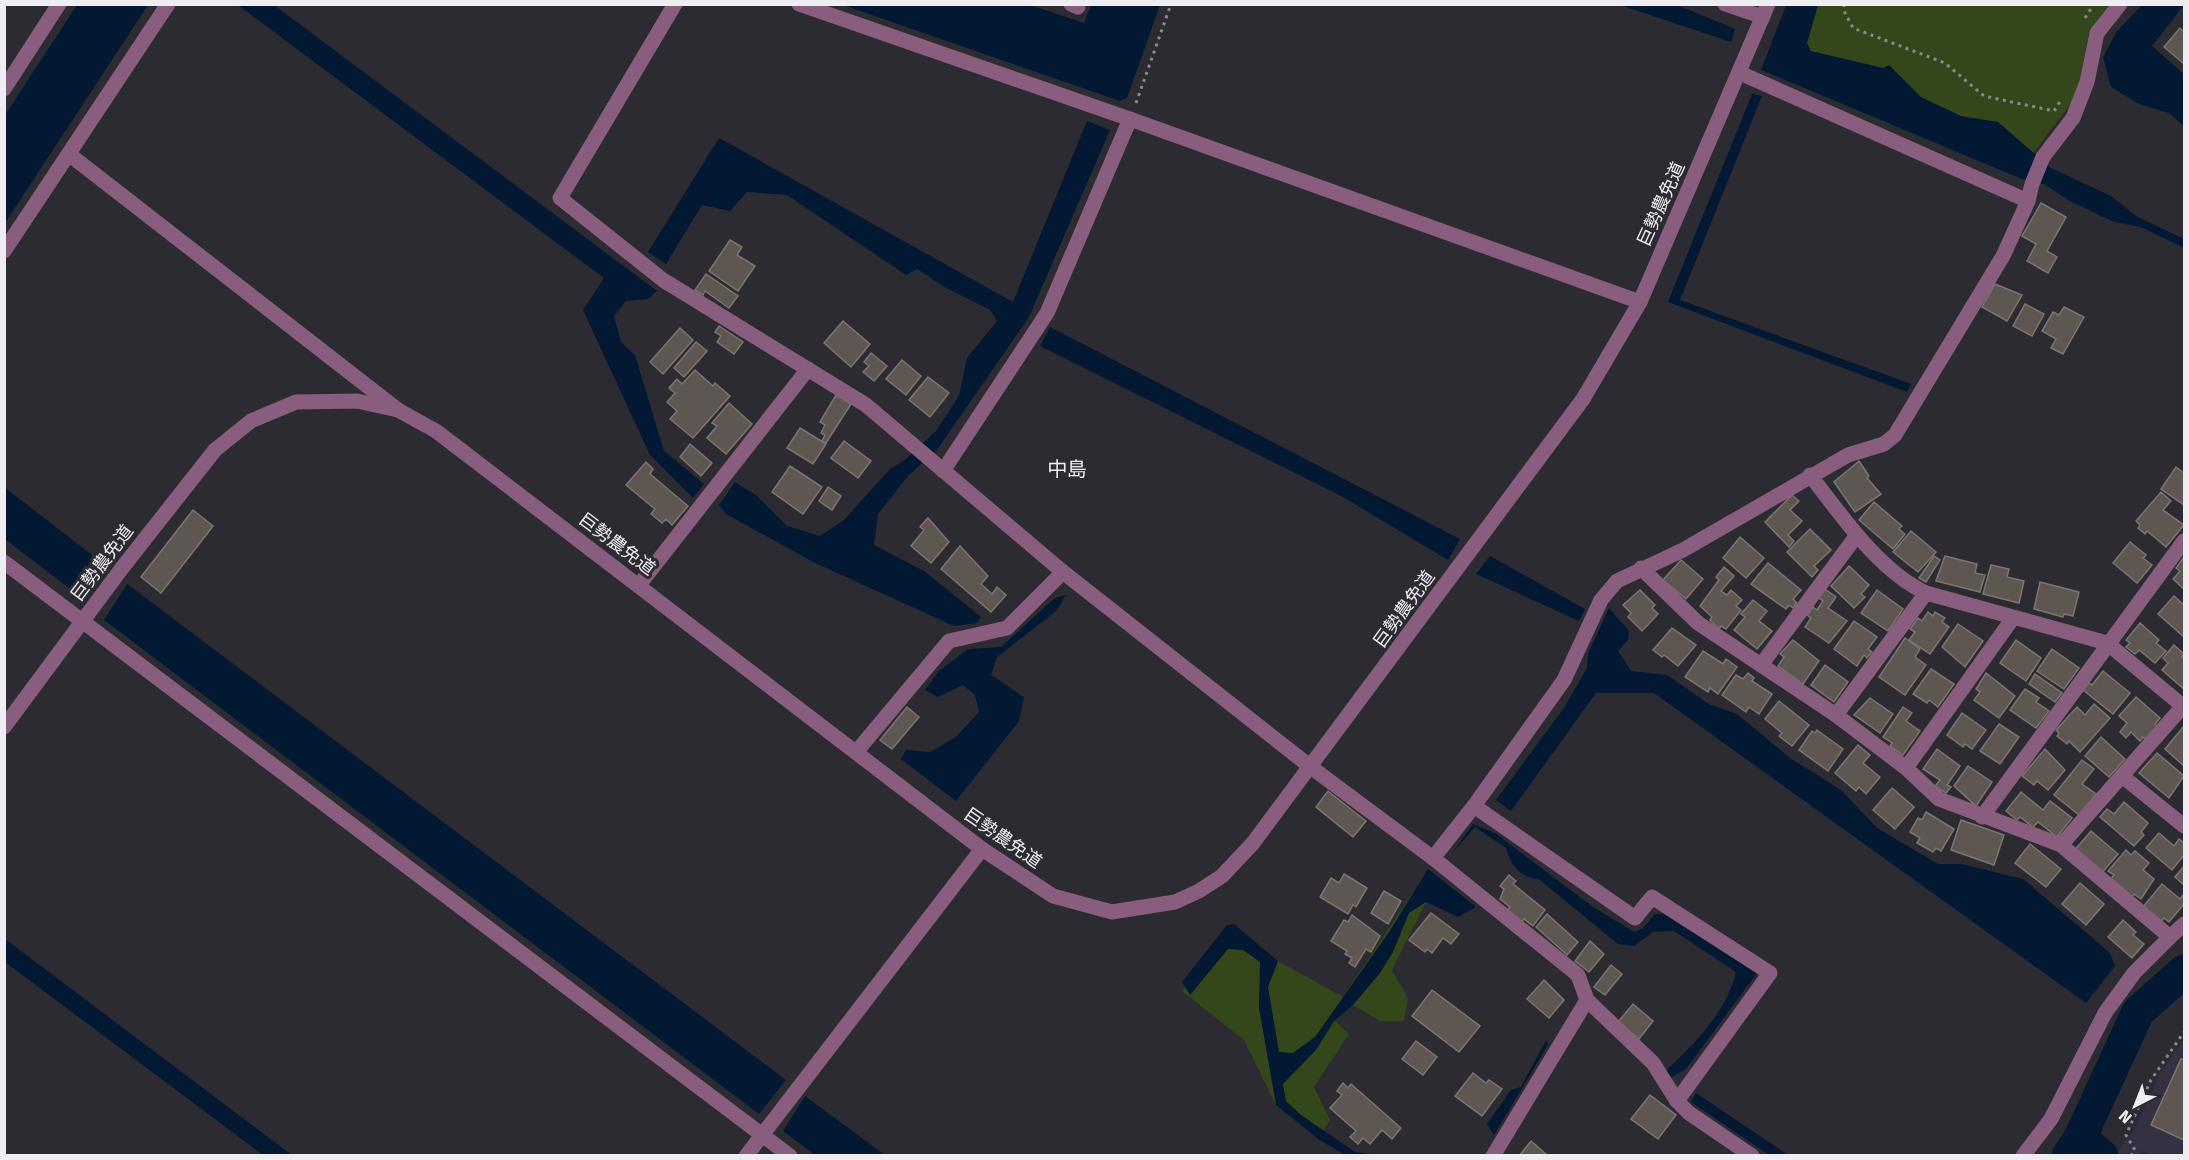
<svg xmlns="http://www.w3.org/2000/svg" width="2189" height="1160" viewBox="0 0 2189 1160" font-family="'Fira Sans','Noto Sans JP',sans-serif">
	<rect width="100%" height="100%" fill="#2c2b31"/>
	<!-- industrial -->
	<polygon fill="#333142" points="2184,1039 2184,1155 2152,1155 2142,1151 2138,1155 2114,1156 2134,1130 2160,1074"/>
	<!-- green -->
	<g fill="#33471a">
		<polygon points="1786,5 2109,5 2089,32 2080,79 2072,102 2034,152 2019,178 1761,70"/>
		<polygon points="1414,891 1426,902 1392,970 1408,998 1404,1021 1380,1021 1353,1005 1334,1020 1349,1034 1314,1087 1330,1120 1318,1139 1276,1105 1244,1040 1182,991 1234,924 1278,961 1343,997"/>
	</g>
	<!-- water -->
	<g fill="#021833">
		<polygon points="77,5 148,5 5,223 5,115"/>
		<polygon points="238,5 274,5 657,291 648,299 626,301 614,316 621,342 635,355 664,451 704,484 693,498 650,455 583,310 604,278"/>
		<polygon points="843,5 1030,5 1084,23 1091,5 1160,5 1127,98 1120,101"/>
		<polygon points="1620,5 1677,5 1735,29 1731,42"/>
		<polygon points="1786,5 1818,5 1807,43 1811,51 1883,68 1889,65 1921,97 1961,116 1998,122 2051,168 2111,196 2136,216 2184,239 2184,248 2141,227 2114,222 2070,201 2044,184 2019,178 1761,70"/>
		<polygon points="2142,5 2184,5 2152,46 2184,74 2184,126 2169,113 2139,104 2111,87 2103,57 2117,31"/>
		<polygon points="1752,94 1762,96 1680,300 1911,384 1907,392 1668,302"/>
		<polygon points="1087,121 1110,130 1029,317 937,450 908,476 878,514 874,545 924,571 981,617 977,623 954,626 815,563 726,514 719,505 735,482 757,496 787,526 820,536 844,520 890,469 906,459 936,431 959,396 967,358 997,321 990,310 946,288 917,269 906,275 787,195 747,192 730,211 702,205 666,264 648,252 719,138 1013,302"/>
		<polygon points="1050,327 1460,539 1448,560 1343,497 1040,346"/>
		<polygon points="4,487 100,561 78,595 5,539"/>
		<polygon points="1490,556 1585,609 1579,621 1476,574"/>
		<polygon points="127,584 786,1080 759,1114 104,620"/>
		<polygon points="1066,595 1056,611 997,657 991,675 1024,697 1019,721 956,801 901,759 906,750 930,752 956,737 979,712 975,695 963,685 938,697 925,690 939,671 968,649 1001,647 1055,598"/>
		<polygon points="1609,608 1629,631 1628,640 1618,651 1631,671 1667,675 1709,704 1737,714 1790,758 1841,790 1877,828 1938,864 1962,864 2023,879 2110,953 2115,966 2086,1003 1654,693 1596,693 1511,811 1496,800 1564,708 1587,668 1588,654"/>
		<path d="M1473,824L1495,833L1593,907L1634,932L1642,929L1655,914H1663L1757,973L1686,1069L1670,1078L1667,1070C1695,1043 1727,1011 1736,972L1674,931L1653,932L1634,946L1618,944L1540,880C1519,876 1512,868 1506,848L1475,827L1451,855Z"/>
		<polygon points="1428,869 1476,907 1458,917 1426,902 1409,913 1393,952 1380,973 1353,1005 1334,1021 1316,1050 1283,1084 1286,1101 1301,1115 1355,1152 1375,1155 1345,1155 1318,1139 1276,1105 1259,1008 1260,962 1243,950 1228,949 1190,995 1182,982 1227,925 1234,924 1278,961 1268,987 1279,1052 1293,1053 1315,1037 1389,932"/>
		<polygon points="5,939 292,1155 263,1155 5,962"/>
		<polygon points="1546,1040 1548,1045 1494,1135 1487,1124 1511,1090 1521,1087"/>
		<polygon points="1696,1093 1788,1155 1769,1155 1691,1102"/>
		<polygon points="805,1096 885,1155 815,1155 783,1131"/>
	</g>
	<g fill="none" stroke-linecap="round" stroke-linejoin="round">
		<!-- river -->
		<g stroke="#021833" stroke-width="33">
			<polyline points="2080,1138 2102,1156"/>
			<polyline points="2068,1156 2080,1138 2138,1012 2184,971"/>
		</g>
	</g>
	<!-- building -->
	<g fill="#5d5651" stroke="#7c7570" stroke-width="1.5">
		<polygon points="2180,28 2184,32 2184,64 2164,47"/>
		<polygon points="2041,203 2066,217 2047,251 2057,257 2048,273 2027,261 2036,244 2022,236"/>
		<polygon points="730,240 742,247 737,255 755,266 738,291 709,271"/>
		<polygon points="706,274 738,296 729,308 705,291 703,295 695,290"/>
		<polygon points="1995,284 2022,295 2007,321 1982,307"/>
		<polygon points="2025,304 2044,314 2032,336 2013,326"/>
		<polygon points="2064,307 2084,317 2063,354 2051,348 2056,339 2042,331 2053,312 2059,315"/>
		<polygon points="843,321 870,344 851,367 824,343"/>
		<polygon points="719,326 743,342 734,354 717,342 721,336 715,332"/>
		<polygon points="680,328 693,340 663,374 650,362"/>
		<polygon points="696,342 707,351 684,377 674,368"/>
		<polygon points="871,353 887,366 874,381 863,372 869,366 864,362"/>
		<polygon points="902,360 921,376 906,395 886,379"/>
		<polygon points="695,370 713,386 715,383 730,396 693,438 670,419 677,411 667,402 675,393 669,388 677,379 682,384"/>
		<polygon points="928,377 949,393 930,417 909,400"/>
		<polygon points="836,395 851,404 826,443 822,441 825,435 821,433 825,425 820,422"/>
		<polygon points="729,403 752,424 726,454 707,438 717,426 712,423"/>
		<polygon points="800,428 826,444 813,464 787,448"/>
		<polygon points="844,441 871,461 858,478 831,458"/>
		<polygon points="690,444 712,463 701,476 680,457"/>
		<polygon points="1859,461 1869,476 1867,478 1881,494 1855,512 1834,482"/>
		<polygon points="646,462 653,469 650,474 688,506 672,525 666,519 662,523 651,514 655,509 626,485"/>
		<polygon points="790,466 822,487 803,514 772,492"/>
		<polygon points="2176,467 2184,473 2184,505 2161,489"/>
		<polygon points="828,487 841,496 832,510 819,501"/>
		<polygon points="2161,492 2171,501 2163,510 2184,525 2166,547 2147,531 2145,534 2138,528 2140,525 2136,521"/>
		<polygon points="1792,495 1799,501 1790,510 1802,521 1788,535 1794,541 1789,547 1765,522"/>
		<polygon points="1874,502 1902,526 1899,529 1905,534 1893,549 1859,520"/>
		<polygon points="193,510 213,526 161,593 141,577"/>
		<polygon points="928,518 949,542 931,563 911,546 924,530 920,527"/>
		<polygon points="1810,529 1831,550 1814,566 1818,570 1812,577 1787,552"/>
		<polygon points="1911,531 1936,552 1918,572 1893,552"/>
		<polygon points="1740,537 1764,558 1746,578 1723,558"/>
		<polygon points="2130,542 2146,555 2143,558 2152,565 2137,583 2113,563"/>
		<polygon points="960,546 988,576 981,584 992,594 997,587 1006,595 991,612 941,569"/>
		<polygon points="1934,556 1940,560 1926,582 1919,578"/>
		<polygon points="1945,556 1977,564 1975,573 1985,575 1980,592 1936,581"/>
		<polygon points="2184,557 2184,589 2173,579 2180,571 2176,568"/>
		<polygon points="1681,560 1703,579 1686,599 1663,580"/>
		<polygon points="1768,563 1801,590 1793,599 1797,603 1793,608 1789,605 1786,609 1751,584"/>
		<polygon points="1991,565 2009,569 2007,577 2024,581 2019,603 1983,594"/>
		<polygon points="1849,566 1869,585 1861,594 1865,597 1854,608 1831,586"/>
		<polygon points="1724,567 1734,576 1721,591 1727,595 1731,590 1742,600 1736,606 1741,610 1726,629 1721,626 1719,629 1710,620 1712,617 1700,606 1719,580 1716,577"/>
		<polygon points="2040,582 2079,592 2073,616 2064,614 2063,617 2034,609"/>
		<polygon points="1825,589 1836,597 1828,608 1847,621 1829,643 1805,627 1811,618 1807,615 1813,607 1817,610 1823,601 1819,598"/>
		<polygon points="1640,590 1655,605 1652,608 1658,614 1642,631 1628,617 1631,613 1623,605"/>
		<polygon points="1877,590 1903,609 1888,631 1861,613"/>
		<polygon points="2174,596 2184,605 2184,637 2158,614"/>
		<polygon points="1753,600 1767,611 1759,621 1772,631 1757,649 1734,630 1745,617 1741,614"/>
		<polygon points="1928,612 1933,616 1935,612 1945,618 1942,622 1949,627 1930,654 1909,640 1915,632 1910,629 1918,618 1922,621"/>
		<polygon points="1854,621 1877,637 1868,649 1872,652 1867,658 1864,655 1857,666 1834,649"/>
		<polygon points="2140,623 2159,640 2156,643 2166,651 2155,663 2139,650 2135,654 2126,647 2130,643 2126,640"/>
		<polygon points="1958,624 1983,641 1965,667 1942,647"/>
		<polygon points="1672,628 1696,645 1678,666 1664,655 1662,657 1653,650"/>
		<polygon points="1905,638 1920,649 1915,657 1926,665 1905,695 1879,677"/>
		<polygon points="1793,640 1819,661 1803,684 1778,666 1784,657 1780,654"/>
		<polygon points="2016,640 2041,658 2026,681 2000,663"/>
		<polygon points="2174,645 2184,654 2182,657 2184,659 2184,689 2162,670 2168,663 2163,658"/>
		<polygon points="2052,649 2079,668 2064,689 2037,671"/>
		<polygon points="1703,651 1723,664 1726,659 1737,667 1718,694 1710,688 1708,692 1685,677"/>
		<polygon points="1825,665 1848,682 1834,702 1811,685"/>
		<polygon points="1931,669 1954,684 1938,707 1929,700 1927,703 1913,694"/>
		<polygon points="2103,671 2130,693 2113,714 2083,690 2089,683 2092,685"/>
		<polygon points="1748,673 1754,678 1752,681 1772,694 1759,714 1749,707 1746,712 1722,695 1736,675 1743,679"/>
		<polygon points="1986,673 2015,696 1999,718 1974,700 1980,692 1976,689"/>
		<polygon points="2035,674 2062,693 2055,702 2029,684"/>
		<polygon points="2025,689 2039,698 2036,702 2049,711 2036,728 2010,710"/>
		<polygon points="2136,697 2160,718 2155,724 2158,727 2147,740 2143,737 2140,741 2131,732 2126,738 2120,732 2127,723 2119,716"/>
		<polygon points="1870,698 1893,714 1880,733 1854,715"/>
		<polygon points="1779,701 1809,725 1792,746 1779,736 1782,733 1765,719"/>
		<polygon points="2094,704 2110,718 2080,752 2069,741 2067,744 2057,736 2059,733 2056,730 2077,707 2085,715"/>
		<polygon points="907,707 919,717 892,749 880,740"/>
		<polygon points="1903,707 1912,713 1906,721 1920,731 1903,755 1890,746 1892,743 1883,737"/>
		<polygon points="1962,713 1986,730 1972,749 1965,744 1963,747 1947,735"/>
		<polygon points="1999,724 2019,737 2000,764 1980,751"/>
		<polygon points="2184,726 2184,766 2165,749"/>
		<polygon points="1817,730 1843,749 1828,771 1799,750 1812,731 1815,733"/>
		<polygon points="2101,737 2125,759 2109,777 2085,756"/>
		<polygon points="1858,745 1870,755 1863,763 1880,777 1866,794 1859,787 1856,791 1835,773"/>
		<polygon points="1937,749 1960,766 1947,785 1951,787 1946,793 1935,786 1940,780 1923,769"/>
		<polygon points="2045,749 2065,770 2048,790 2037,781 2034,785 2022,776"/>
		<polygon points="2157,753 2184,776 2169,798 2139,773"/>
		<polygon points="2082,760 2094,769 2082,784 2096,794 2079,815 2054,795"/>
		<polygon points="1968,766 1992,782 1976,806 1954,786"/>
		<polygon points="1892,788 1914,807 1895,829 1873,810"/>
		<polygon points="1328,791 1366,821 1353,837 1316,807"/>
		<polygon points="2021,792 2043,810 2050,801 2072,818 2057,837 2038,822 2033,827 2020,817 2017,820 2006,811"/>
		<polygon points="2124,802 2148,823 2141,832 2144,835 2134,846 2100,817 2107,809 2114,814"/>
		<polygon points="1926,812 1954,829 1941,851 1936,848 1933,852 1917,843 1920,838 1910,832 1918,818 1922,820"/>
		<polygon points="1961,820 2004,835 1994,865 1951,850"/>
		<polygon points="2091,831 2118,854 2101,874 2074,851"/>
		<polygon points="2159,833 2174,846 2179,839 2184,843 2184,855 2172,870 2146,848"/>
		<polygon points="2030,844 2061,869 2046,887 2015,863"/>
		<polygon points="2126,850 2131,855 2135,851 2149,863 2143,870 2154,879 2141,899 2134,894 2132,897 2111,879 2114,875 2108,871"/>
		<polygon points="2184,866 2184,885 2175,877"/>
		<polygon points="1344,874 1367,888 1356,907 1353,905 1348,914 1320,897 1331,878 1339,883"/>
		<polygon points="1509,875 1516,881 1513,884 1545,910 1533,926 1524,919 1521,923 1507,911 1510,907 1500,899 1504,889 1500,886"/>
		<polygon points="2080,883 2104,904 2086,925 2062,904"/>
		<polygon points="2162,884 2180,899 2184,894 2184,904 2169,922 2164,918 2161,922 2143,907"/>
		<polygon points="1384,891 1401,901 1388,924 1371,913"/>
		<polygon points="1431,913 1459,934 1451,944 1443,938 1432,953 1427,949 1425,952 1409,940"/>
		<polygon points="1547,914 1578,942 1567,955 1536,927"/>
		<polygon points="1352,915 1380,936 1371,952 1366,949 1355,967 1349,963 1352,958 1345,954 1347,951 1331,941 1344,920 1348,922"/>
		<polygon points="2123,920 2136,932 2133,935 2144,944 2132,958 2108,937"/>
		<polygon points="1590,941 1604,954 1589,972 1575,961"/>
		<polygon points="1611,965 1622,974 1605,995 1594,987"/>
		<polygon points="1544,980 1564,1000 1549,1018 1527,999"/>
		<polygon points="1432,990 1480,1026 1459,1052 1412,1016"/>
		<polygon points="1633,1004 1653,1021 1639,1039 1618,1022"/>
		<polygon points="1416,1041 1437,1057 1423,1075 1402,1059"/>
		<polygon points="2181,1059 2184,1060 2184,1140 2151,1125"/>
		<polygon points="1473,1073 1486,1083 1489,1080 1502,1089 1482,1116 1455,1096"/>
		<polygon points="1343,1083 1348,1088 1351,1084 1401,1128 1392,1139 1382,1130 1370,1144 1363,1138 1358,1144 1350,1137 1356,1131 1330,1108 1342,1095 1337,1091"/>
		<polygon points="1650,1095 1676,1115 1658,1139 1631,1119"/>
		<polygon points="1531,1141 1548,1156 1519,1156"/>
	</g>
	<g fill="none" stroke-linecap="round" stroke-linejoin="round">
		<!-- path -->
		<g stroke="#88878d" stroke-width="3" stroke-dasharray="3 4.5" stroke-linecap="butt">
			<polyline points="1844,4 1844,11 1853,28 1945,63 1984,96 2054,111 2061,100"/>
			<polyline points="2085,18 2094,4"/>
			<polyline points="1136,103 1171,4"/>
			<polyline points="2131,1156 2135,1150 2126,1135 2151,1080 2184,1032"/>
		</g>
		<!-- minor -->
		<g stroke="#895d7e" stroke-width="15">
			<polyline points="675,4 560,198 663,280 866,405 1063,572 1312,768 1433,858 1578,975 1587,1000 1493,1156"/>
			<polyline points="799,4 1130,119 1640,302"/>
			<polyline points="1071,4 1078,7 1078,4"/>
			<polyline points="1725,4 1763,17"/>
			<polyline points="1740,73 2028,201"/>
			<polyline points="4,89 59,4"/>
			<polyline points="70,155 398,410"/>
			<polyline points="4,251 168,4"/>
			<polyline points="943,471 1047,313 1130,119"/>
			<path d="M1810,475C1842,516 1879,571 1926,593L2107,643L2184,707"/>
			<polyline points="4,562 790,1156"/>
			<polyline points="1641,568 1698,623 1836,715 1906,768 1939,799 2061,845 2170,937 2184,924"/>
			<polyline points="639,585 808,369"/>
			<polyline points="1761,665 1857,535"/>
			<polyline points="1836,715 1926,593"/>
			<polyline points="857,751 949,641 1007,628 1063,572"/>
			<polyline points="1906,768 2013,618"/>
			<polyline points="2122,776 2184,826"/>
			<polyline points="1474,806 1635,918 1652,897 1770,973 1677,1101"/>
			<polyline points="1982,817 2184,541"/>
			<polyline points="2061,845 2184,705"/>
			<polyline points="1433,858 1474,806 1564,680 1601,600 1617,581 1683,550 1848,455 1884,444 1895,435 2003,256 2028,201 2032,184 2043,157 2073,118 2087,82 2097,33 2120,4"/>
			<polyline points="1587,1000 1653,1063 1677,1101 1689,1113 1752,1156"/>
			<polyline points="746,1156 982,849"/>
			<polyline points="2023,1156 2051,1119 2105,1013 2134,973 2170,937"/>
		</g>
		<!-- tertiary -->
		<polyline stroke="#895d7e" stroke-width="15" points="4,727 122,568 215,450 251,421 296,402 357,401 398,410 436,431 982,849 1053,896 1112,912 1175,902 1199,891 1222,876 1253,843 1583,399 1640,302 1768,4"/>
	</g>
	<g text-anchor="middle" dominant-baseline="central" stroke-width="6" stroke-linejoin="round" paint-order="stroke">
		<!-- street labels -->
		<g font-size="18" fill="#eeedf1" stroke="#2c2b31">
			<text transform="translate(1661 204) rotate(-66)">巨勢農免道</text>
			<text transform="translate(617 544) rotate(37)">巨勢農免道</text>
			<text transform="translate(102 563) rotate(-53)">巨勢農免道</text>
			<text transform="translate(1404 609) rotate(-54)">巨勢農免道</text>
			<text transform="translate(1003 838) rotate(35)">巨勢農免道</text>
		</g>
		<!-- neighbourhood labels -->
		<g font-size="20" fill="#eeedf1" stroke="#2c2b31">
			<text x="1067" y="469">中島</text>
		</g>
	</g>
	<!-- border -->
	<rect width="2189" height="1160" fill="none" stroke="#eeedf1" stroke-width="12"/>
	<!-- north arrow -->
	<g transform="translate(2135 1106) rotate(222)" stroke="#2c2b31" stroke-width="4.5" paint-order="stroke">
	<path d="M0-4.5L10 22L0 15L-10 22Z" fill="#eeedf1"/>
	<text y="-9" font-size="16" font-weight="bold" text-anchor="middle" fill="#eeedf1">N</text>
	</g>
</svg>
